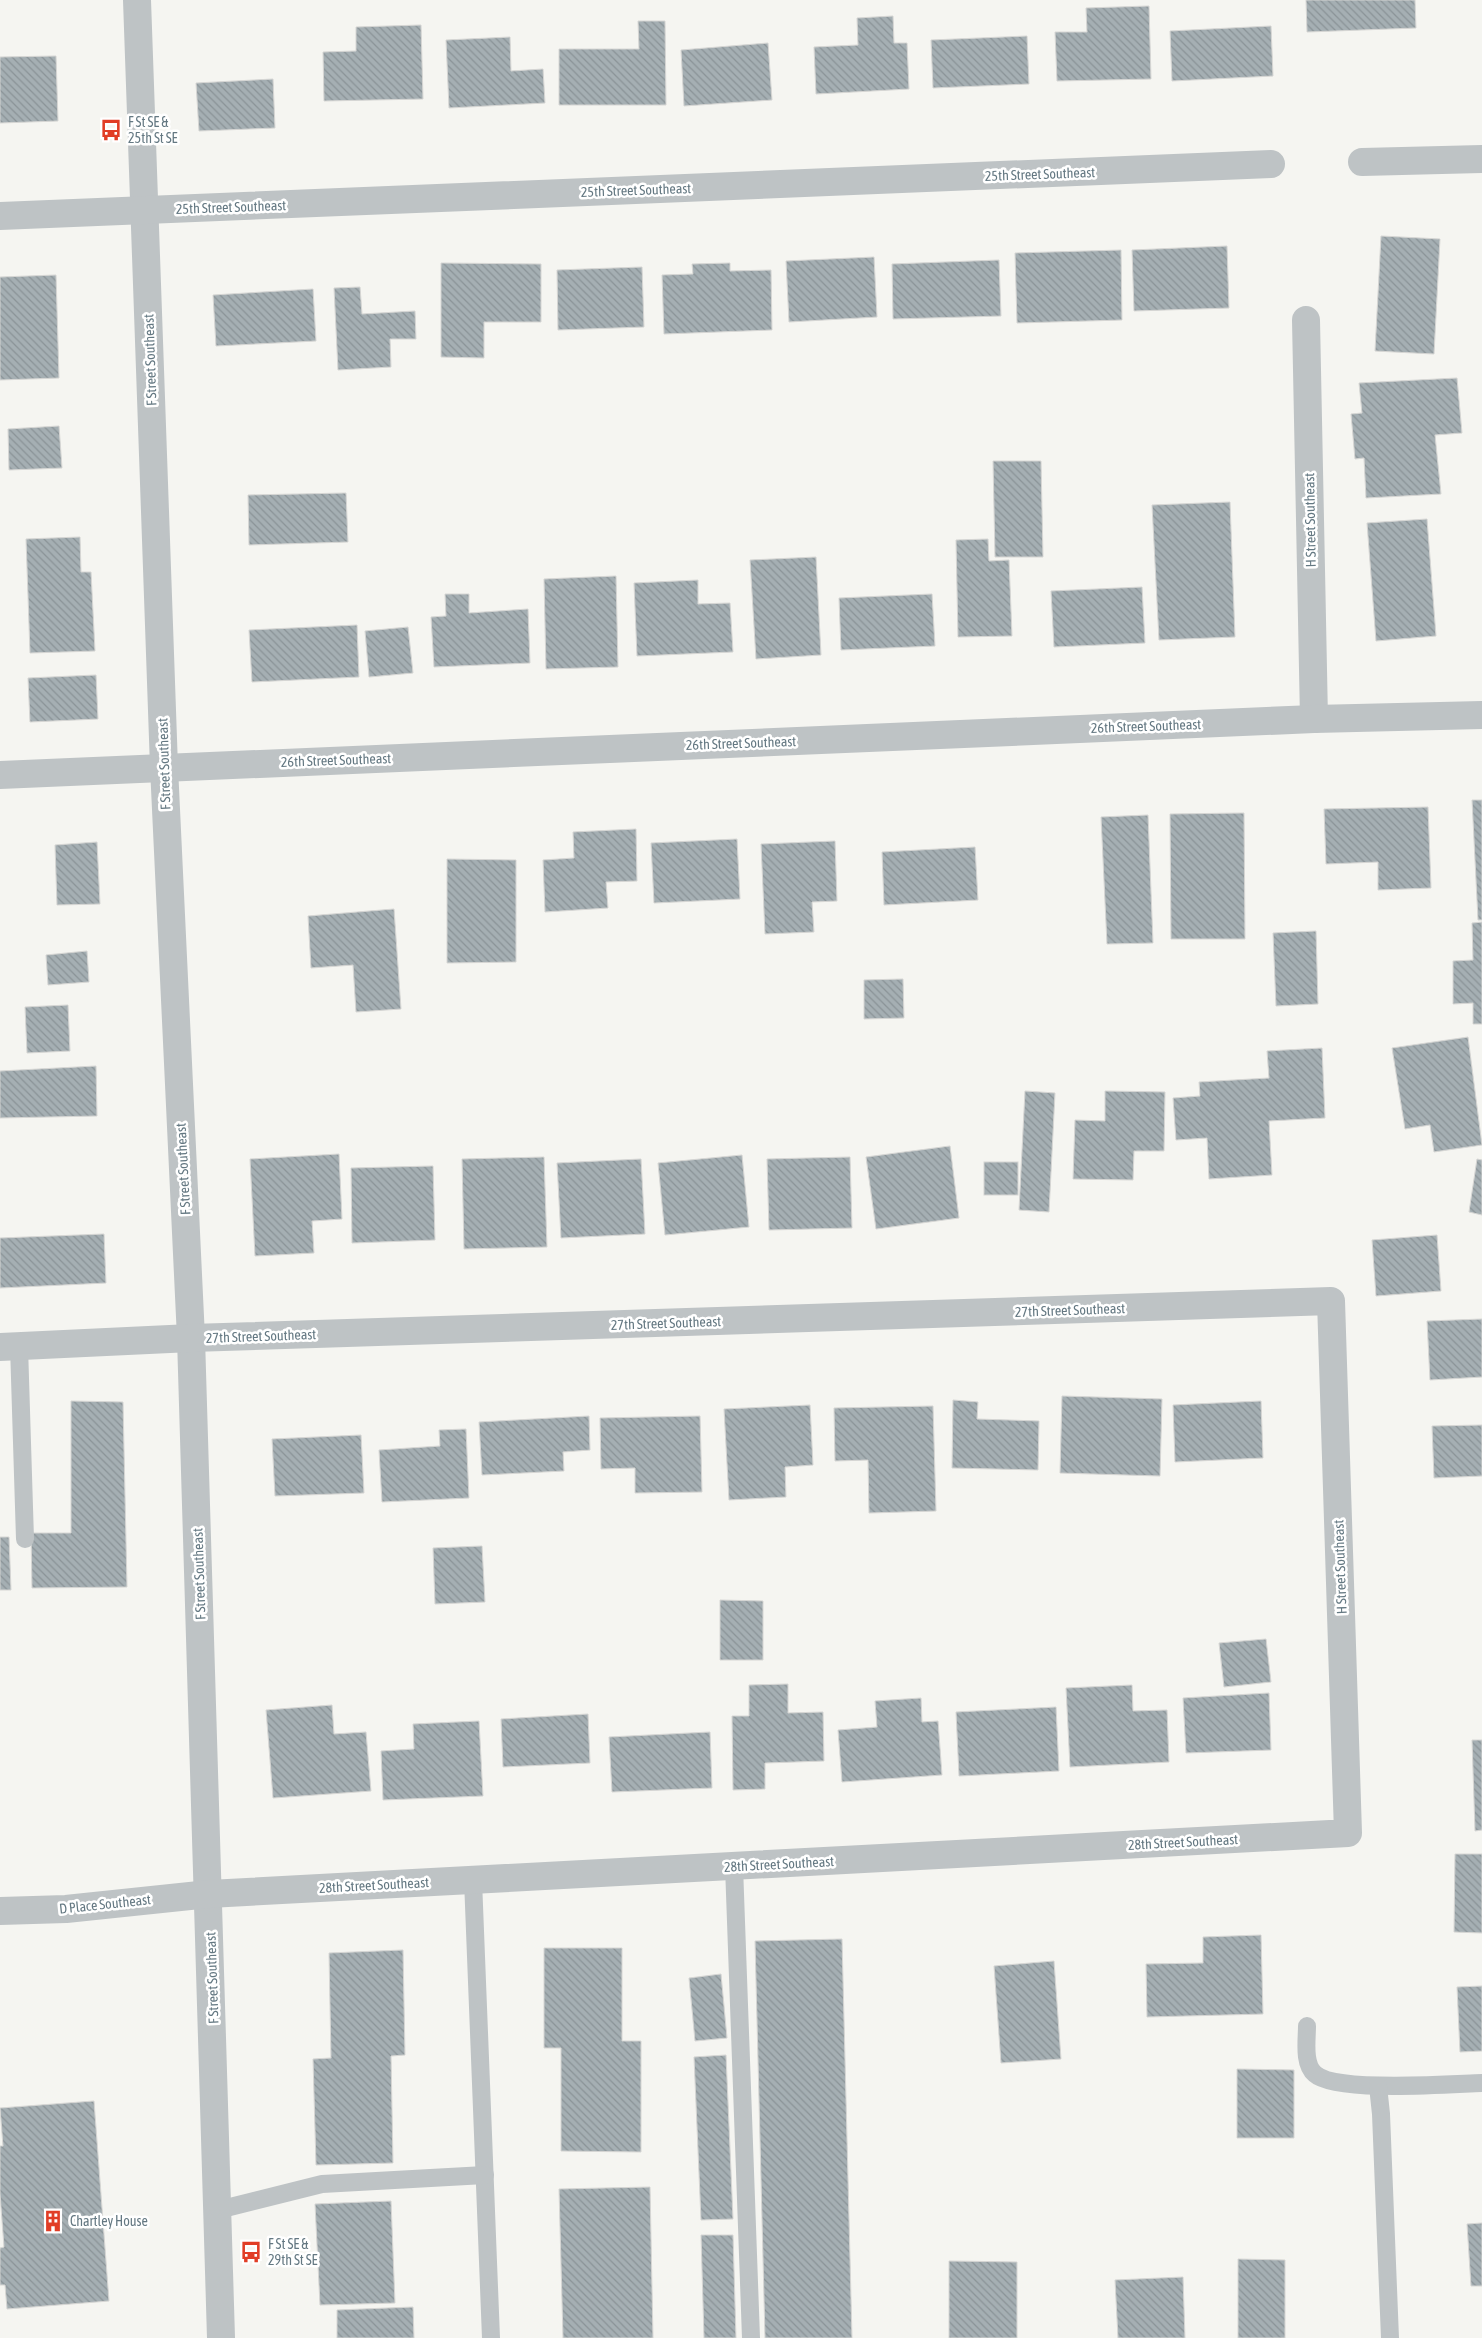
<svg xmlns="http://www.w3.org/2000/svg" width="1482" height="2338" viewBox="0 0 1482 2338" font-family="'Asap Condensed',sans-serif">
	<defs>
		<pattern id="building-back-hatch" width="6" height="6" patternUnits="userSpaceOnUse" patternTransform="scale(1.25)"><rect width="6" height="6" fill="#a5afb3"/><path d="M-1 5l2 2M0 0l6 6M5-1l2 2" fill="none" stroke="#8a9397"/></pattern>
	</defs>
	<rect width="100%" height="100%" fill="#f5f5f1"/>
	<!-- building -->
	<g fill="url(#building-back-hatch)" stroke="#d6d6d4">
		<polygon points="1306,0 1415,0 1416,28 1307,32"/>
		<polygon points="1149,6 1151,79 1057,81 1055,32 1087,32 1086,8"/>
		<polygon points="893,16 894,43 907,43 909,89 816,94 814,47 858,45 857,18"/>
		<polygon points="638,21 665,21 666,105 559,105 559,49 639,49"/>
		<polygon points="421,25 423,99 324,101 323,52 356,51 356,27"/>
		<polygon points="1271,26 1273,76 1172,81 1170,31"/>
		<polygon points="1027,36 1029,84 933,88 931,40"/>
		<polygon points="510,37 511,71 543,69 545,103 449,108 446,40"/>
		<polygon points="768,43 772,100 684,106 681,50"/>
		<polygon points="56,56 58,121 0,123 0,57"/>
		<polygon points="273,79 275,128 199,131 196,83"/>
		<polygon points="1381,236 1440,239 1434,354 1375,351"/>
		<polygon points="1227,246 1229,308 1134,311 1132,250"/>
		<polygon points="1121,250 1122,320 1017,323 1015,253"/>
		<polygon points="874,257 877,317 789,322 786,261"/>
		<polygon points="999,260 1001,316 893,319 892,264"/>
		<polygon points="441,263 541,264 541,322 484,322 484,358 441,357"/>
		<polygon points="730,263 730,271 771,270 772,330 664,334 662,275 693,274 692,264"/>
		<polygon points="642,267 644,327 558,330 557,270"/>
		<polygon points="56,275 59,378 0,380 0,277"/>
		<polygon points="360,287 362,314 415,311 416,339 390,339 391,367 338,370 334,288"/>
		<polygon points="313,289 316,341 216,346 213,295"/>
		<polygon points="1457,378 1462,433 1435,435 1441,494 1366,498 1364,458 1355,459 1351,414 1362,413 1359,383"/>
		<polygon points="59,426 62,468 9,470 8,429"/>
		<polygon points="993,461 1041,461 1043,557 995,557"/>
		<polygon points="346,493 348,542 249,545 248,495"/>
		<polygon points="1230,502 1235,637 1159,640 1152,505"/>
		<polygon points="1427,519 1436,636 1376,641 1367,523"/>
		<polygon points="80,537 81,572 91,572 95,651 30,653 26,539"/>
		<polygon points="988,539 989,561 1009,560 1012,636 958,637 956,540"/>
		<polygon points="816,557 821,655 756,659 750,560"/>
		<polygon points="616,576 618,667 546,669 544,579"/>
		<polygon points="698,580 698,604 730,603 733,652 637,656 634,583"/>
		<polygon points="1142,587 1145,643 1054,647 1051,591"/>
		<polygon points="445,594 469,594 469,613 528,609 530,663 434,667 431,617 446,616"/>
		<polygon points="932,594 935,646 841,650 839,598"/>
		<polygon points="357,625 359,677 252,682 249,630"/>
		<polygon points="408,627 413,673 369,677 365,631"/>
		<polygon points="96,675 98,719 30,722 28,678"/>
		<polygon points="1472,800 1482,800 1482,920 1478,920"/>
		<polygon points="1428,807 1431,888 1378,890 1378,862 1326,864 1324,809"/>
		<polygon points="1244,813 1245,939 1171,939 1170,814"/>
		<polygon points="1148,815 1153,943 1107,944 1101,817"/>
		<polygon points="636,829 637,881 606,882 608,908 545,912 543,860 574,858 573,832"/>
		<polygon points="737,839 740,899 654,903 651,843"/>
		<polygon points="835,841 837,901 812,902 814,932 765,934 761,844"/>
		<polygon points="97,842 100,904 57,905 55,845"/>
		<polygon points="975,847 978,900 884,905 882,852"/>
		<polygon points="447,859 516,860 516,962 447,963"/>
		<polygon points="394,909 401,1009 356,1012 353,965 311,968 308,916"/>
		<polygon points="1482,922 1482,1024 1473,1024 1473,1003 1453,1004 1453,961 1473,960 1472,923"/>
		<polygon points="1316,931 1318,1004 1276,1006 1273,933"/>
		<polygon points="87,951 89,982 48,985 46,955"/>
		<polygon points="903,979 904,1018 864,1019 864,980"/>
		<polygon points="68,1005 70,1051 27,1053 25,1007"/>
		<polygon points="1468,1037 1482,1145 1434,1152 1430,1125 1405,1129 1392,1048"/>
		<polygon points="1322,1048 1325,1118 1269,1121 1272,1175 1209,1179 1207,1138 1176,1140 1173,1098 1200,1096 1199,1082 1269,1078 1267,1051"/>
		<polygon points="96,1066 97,1116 0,1118 0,1071"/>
		<polygon points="1025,1091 1055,1093 1049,1212 1019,1210"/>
		<polygon points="1105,1091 1165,1092 1164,1151 1134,1151 1133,1180 1073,1179 1075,1120 1105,1121"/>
		<polygon points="950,1146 959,1218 876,1229 866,1157"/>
		<polygon points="339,1154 342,1219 312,1221 314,1253 255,1256 250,1159"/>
		<polygon points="742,1155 749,1227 665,1235 658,1163"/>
		<polygon points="544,1157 547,1247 464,1249 462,1159"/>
		<polygon points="850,1157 852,1228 769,1230 767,1159"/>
		<polygon points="641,1159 645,1234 561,1238 557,1163"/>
		<polygon points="1477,1159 1482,1160 1482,1215 1469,1212"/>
		<rect x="984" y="1162" width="34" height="33"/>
		<polygon points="433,1166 435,1240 352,1243 351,1168"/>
		<polygon points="104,1234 106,1283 0,1288 0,1238"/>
		<polygon points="1437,1235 1441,1291 1376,1296 1372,1240"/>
		<polygon points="1482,1319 1482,1377 1430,1380 1427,1321"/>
		<polygon points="1062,1396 1162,1399 1160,1476 1060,1473"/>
		<polygon points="953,1400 978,1402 977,1419 1039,1421 1038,1470 952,1468"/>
		<polygon points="71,1401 123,1402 127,1587 32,1588 31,1533 71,1533"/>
		<polygon points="1261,1401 1263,1458 1175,1462 1173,1405"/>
		<polygon points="810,1405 813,1465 785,1467 786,1497 729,1500 724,1409"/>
		<polygon points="933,1406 936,1511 869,1513 868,1460 835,1461 834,1408"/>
		<polygon points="589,1416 590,1450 563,1452 564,1471 482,1475 479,1422"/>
		<polygon points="700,1416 702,1492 635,1493 635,1468 601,1469 600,1418"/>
		<polygon points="1482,1425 1482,1476 1434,1478 1432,1426"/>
		<polygon points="466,1429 469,1498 382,1502 379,1450 440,1446 439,1430"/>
		<polygon points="361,1435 364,1493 275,1496 272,1439"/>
		<polygon points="0,1537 9,1537 11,1590 0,1590"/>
		<polygon points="482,1546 485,1602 435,1604 433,1548"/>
		<polygon points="720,1600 763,1601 763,1660 720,1660"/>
		<polygon points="1266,1639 1271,1682 1224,1687 1219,1643"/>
		<polygon points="788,1684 788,1713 823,1712 824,1761 765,1763 765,1789 733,1790 732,1716 749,1716 749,1685"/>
		<polygon points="1132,1685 1133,1711 1167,1710 1169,1762 1070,1767 1066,1688"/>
		<polygon points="1269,1693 1271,1750 1186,1753 1183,1698"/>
		<polygon points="921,1698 922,1722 938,1721 942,1775 842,1782 838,1730 877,1727 875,1701"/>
		<polygon points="332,1705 334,1734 366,1732 371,1791 273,1798 266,1710"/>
		<polygon points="1056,1707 1059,1771 959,1776 956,1712"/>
		<polygon points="588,1714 590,1763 503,1767 501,1719"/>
		<polygon points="479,1721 483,1796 383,1800 381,1751 414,1749 413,1724"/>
		<polygon points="710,1732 712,1788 612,1792 609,1737"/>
		<polygon points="1472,1740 1482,1740 1482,1830 1475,1831"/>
		<polygon points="1455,1854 1482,1854 1482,1933 1454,1932"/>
		<polygon points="1261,1935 1263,2014 1147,2017 1146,1964 1203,1963 1203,1937"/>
		<polygon points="842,1939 852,2338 765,2338 755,1941"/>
		<polygon points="544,1948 622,1948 622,2041 641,2041 641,2152 561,2151 561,2048 544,2048"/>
		<polygon points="403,1950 405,2055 391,2056 393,2163 316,2165 313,2059 331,2058 329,1953"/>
		<polygon points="1054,1961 1061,2059 1001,2063 994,1966"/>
		<polygon points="721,1974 727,2038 695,2041 689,1978"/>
		<polygon points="1482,1986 1482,2051 1460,2052 1457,1987"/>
		<polygon points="726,2055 733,2219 701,2220 694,2057"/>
		<polygon points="1237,2069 1294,2070 1294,2138 1237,2138"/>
		<polygon points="94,2101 109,2301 7,2309 5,2285 0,2285 0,2248 4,2247 0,2194 0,2146 3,2146 0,2108"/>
		<polygon points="650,2187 653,2338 563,2338 559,2189"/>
		<polygon points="391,2201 395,2303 320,2305 315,2204"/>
		<polygon points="1482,2223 1482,2286 1471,2286 1467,2224"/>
		<polygon points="701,2235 733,2235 736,2338 704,2338"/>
		<polygon points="1238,2259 1285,2260 1285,2338 1238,2338"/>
		<polygon points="949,2261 1017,2262 1017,2338 949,2338"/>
		<polygon points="1183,2277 1185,2338 1118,2338 1115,2280"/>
		<polygon points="413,2307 414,2338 337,2338 337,2310"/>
	</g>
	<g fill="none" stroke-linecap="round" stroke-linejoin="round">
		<!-- lane -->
		<g stroke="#bec3c5" stroke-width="18">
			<polyline points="19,1346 25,1539"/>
			<polyline points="734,1866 751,2338"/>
			<polyline points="473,1880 491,2338"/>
			<path d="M1307,2026C1307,2040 1303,2064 1315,2074C1336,2093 1451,2084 1482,2083"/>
			<polyline points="1378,2086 1381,2114 1390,2338"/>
			<polyline points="218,2210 322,2184 485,2175"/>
		</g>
		<!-- street -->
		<g stroke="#bec3c5" stroke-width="28">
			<polyline points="137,0 164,767 191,1338 221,2338"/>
			<polyline points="1362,162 1482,159"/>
			<polyline points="0,216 1271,164"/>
			<polyline points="1306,320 1314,719"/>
			<polyline points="0,775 1314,719 1482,715"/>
			<polyline points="0,1347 191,1338 1331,1301 1348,1833 209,1894 66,1909 0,1911"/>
		</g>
	</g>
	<!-- icons -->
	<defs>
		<g id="bus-bare" transform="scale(1.725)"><path d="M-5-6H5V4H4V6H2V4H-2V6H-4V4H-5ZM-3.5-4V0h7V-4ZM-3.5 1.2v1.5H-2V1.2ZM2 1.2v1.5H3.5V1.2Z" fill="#e13d26" stroke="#fff" stroke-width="2.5" paint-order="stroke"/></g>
		<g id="building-bare" transform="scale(1.725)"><path d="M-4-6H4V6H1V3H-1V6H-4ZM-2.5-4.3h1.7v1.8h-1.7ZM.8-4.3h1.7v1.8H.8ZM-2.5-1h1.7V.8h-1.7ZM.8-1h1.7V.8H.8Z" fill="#e13d26" stroke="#fff" stroke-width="2.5" paint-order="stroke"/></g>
	</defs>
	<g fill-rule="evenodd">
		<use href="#bus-bare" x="111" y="130"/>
		<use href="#building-bare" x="53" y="2221"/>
		<use href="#bus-bare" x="251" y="2252"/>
	</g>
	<g text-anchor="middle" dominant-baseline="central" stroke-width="5" stroke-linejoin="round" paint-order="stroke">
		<!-- poi labels -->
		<g font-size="14" fill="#647882" stroke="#fff" text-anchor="start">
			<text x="128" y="122">F St SE &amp;<tspan x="128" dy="16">25th St SE</tspan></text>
			<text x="70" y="2221">Chartley House</text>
			<text x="268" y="2244">F St SE &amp;<tspan x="268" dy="16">29th St SE</tspan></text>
		</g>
		<!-- street labels -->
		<g font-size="14" fill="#647882" stroke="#fff">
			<text transform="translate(1040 174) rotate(-2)">25th Street Southeast</text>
			<text transform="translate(636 190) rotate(-2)">25th Street Southeast</text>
			<text transform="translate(231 207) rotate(-2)">25th Street Southeast</text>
			<text transform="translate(150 360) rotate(-92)">F Street Southeast</text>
			<text transform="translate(1310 520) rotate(-91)">H Street Southeast</text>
			<text transform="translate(1146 726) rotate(-2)">26th Street Southeast</text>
			<text transform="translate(741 743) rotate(-2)">26th Street Southeast</text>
			<text transform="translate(336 760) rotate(-2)">26th Street Southeast</text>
			<text transform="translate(164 764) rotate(-92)">F Street Southeast</text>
			<text transform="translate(183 1169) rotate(-93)">F Street Southeast</text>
			<text transform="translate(1070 1310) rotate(-2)">27th Street Southeast</text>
			<text transform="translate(666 1323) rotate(-2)">27th Street Southeast</text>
			<text transform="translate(261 1336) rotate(-2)">27th Street Southeast</text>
			<text transform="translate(1340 1567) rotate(-92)">H Street Southeast</text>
			<text transform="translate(199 1574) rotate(-92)">F Street Southeast</text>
			<text transform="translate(1183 1842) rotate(-3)">28th Street Southeast</text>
			<text transform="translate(779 1864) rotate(-3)">28th Street Southeast</text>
			<text transform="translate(374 1885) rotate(-3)">28th Street Southeast</text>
			<text transform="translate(105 1904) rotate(-6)">D Place Southeast</text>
			<text transform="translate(212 1978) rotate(-92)">F Street Southeast</text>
		</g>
	</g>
</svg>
